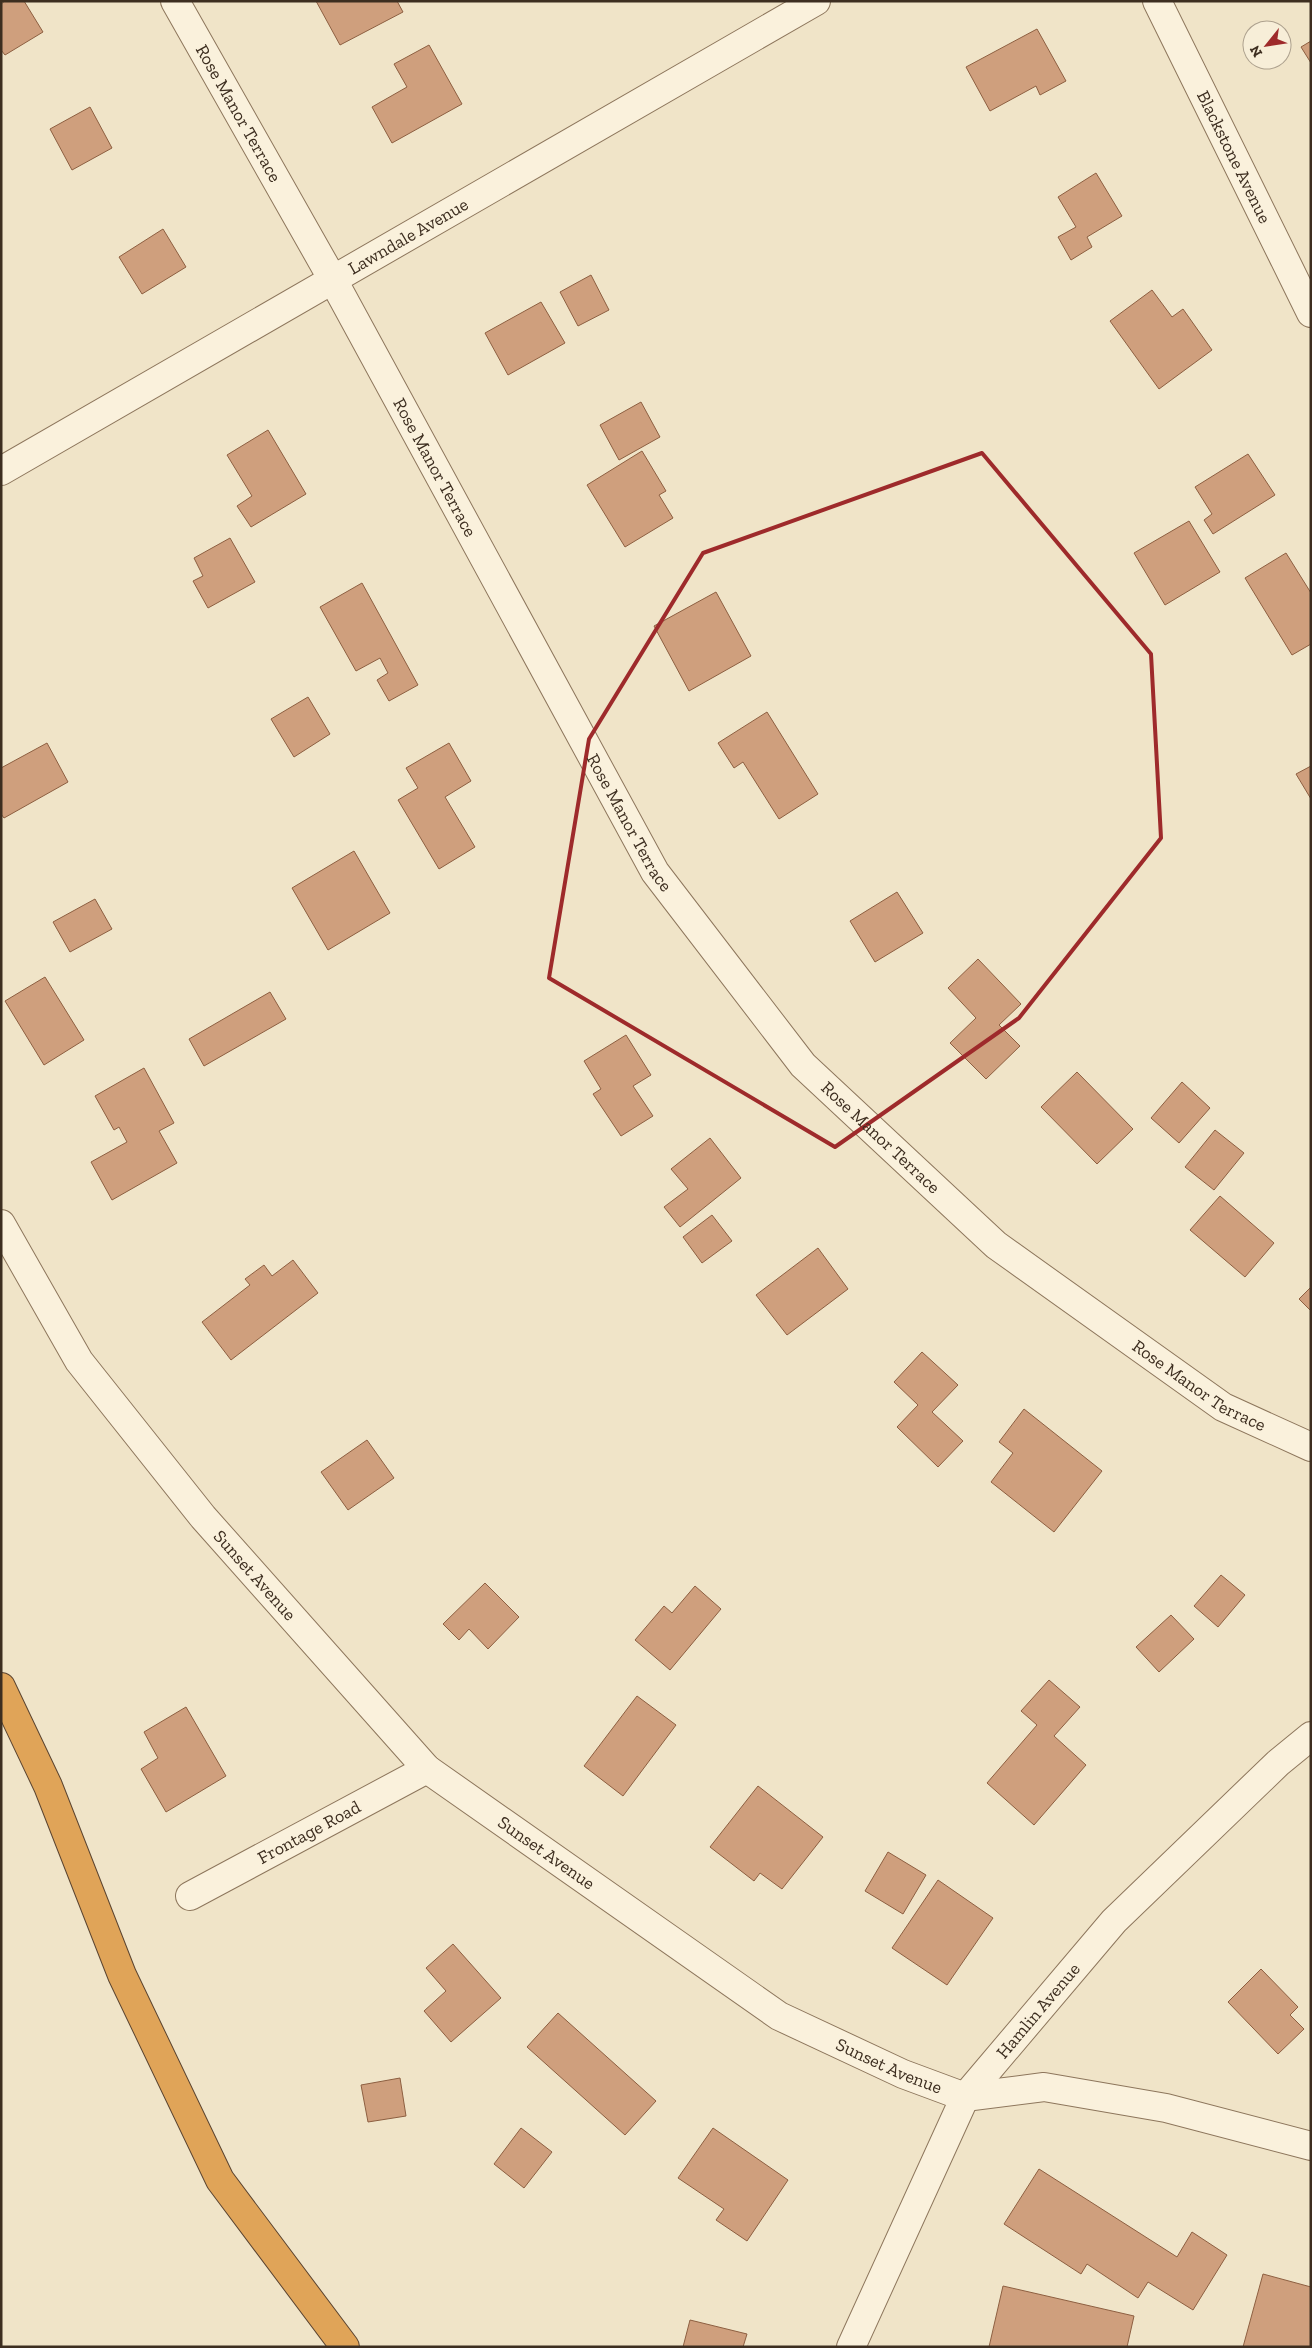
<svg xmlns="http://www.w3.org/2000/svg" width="1312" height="2348" viewBox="0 0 1312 2348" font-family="'Zilla Slab',serif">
	<rect width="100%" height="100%" fill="#f0e4c8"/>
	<!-- building -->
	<g fill="#cf9f7d" stroke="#8d5f41">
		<polygon points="5,1 24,1 43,32 5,55 1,50 1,4"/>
		<polygon points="316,1 397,1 403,12 340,45"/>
		<polygon points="1037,29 1066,81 1040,95 1036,86 990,111 966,67"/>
		<polygon points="1311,41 1311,63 1301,47"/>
		<polygon points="429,45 462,104 392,143 372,107 407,87 394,64"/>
		<polygon points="90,107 112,148 72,170 50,129"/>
		<polygon points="1096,173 1122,216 1087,237 1092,247 1071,260 1058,237 1076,227 1058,197"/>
		<polygon points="163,229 186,267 142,294 119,257"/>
		<polygon points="591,275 609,310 578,326 560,292"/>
		<polygon points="1152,290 1172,317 1183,309 1212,350 1159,389 1110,321"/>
		<polygon points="541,302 565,343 508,375 485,333"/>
		<polygon points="641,402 660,437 619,460 600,425"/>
		<polygon points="268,430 306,494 251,527 237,506 252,496 227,455"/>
		<polygon points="642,451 666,491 659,495 673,518 625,547 587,485"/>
		<polygon points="1248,454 1275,495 1213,534 1204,520 1212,514 1195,487"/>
		<polygon points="1189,521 1220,572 1165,605 1134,553"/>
		<polygon points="230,538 255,582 208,608 193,581 203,576 194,558"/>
		<polygon points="1286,553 1311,593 1311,644 1292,655 1245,578"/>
		<polygon points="362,583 418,685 389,701 377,680 388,673 380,658 356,671 320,607"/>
		<polygon points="716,592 751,656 689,691 654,626"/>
		<polygon points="308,697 330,734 294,757 271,719"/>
		<polygon points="767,712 818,794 779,819 743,762 734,768 718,743"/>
		<polygon points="47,743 68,782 4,818 1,814 1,768"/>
		<polygon points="449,743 471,781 445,797 475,847 439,869 398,800 418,788 406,768"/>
		<polygon points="1311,766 1311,799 1296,774"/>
		<polygon points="354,851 390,913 328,950 292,888"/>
		<polygon points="897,892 923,933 875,962 850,921"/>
		<polygon points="95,899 112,929 70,952 53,922"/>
		<polygon points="978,959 1021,1004 999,1025 1020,1046 986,1079 950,1043 976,1018 948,988"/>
		<polygon points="45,977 84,1040 44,1065 5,1001"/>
		<polygon points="270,992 286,1019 204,1066 189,1039"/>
		<polygon points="626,1035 651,1075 633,1086 653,1116 621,1136 593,1094 601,1089 584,1061"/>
		<polygon points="144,1068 174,1123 159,1131 177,1163 112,1200 91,1162 127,1142 119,1127 114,1130 95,1096"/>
		<polygon points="1077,1072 1133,1129 1097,1164 1041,1107"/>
		<polygon points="1182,1082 1210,1108 1179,1143 1151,1118"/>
		<polygon points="1215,1130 1244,1153 1214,1190 1185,1167"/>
		<polygon points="710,1138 741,1178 680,1227 664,1207 688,1189 671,1169"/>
		<polygon points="1220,1196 1274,1243 1245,1277 1190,1230"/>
		<polygon points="712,1215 732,1241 702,1263 683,1237"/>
		<polygon points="818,1248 848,1289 787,1335 756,1295"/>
		<polygon points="293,1260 318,1293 231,1360 202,1322 250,1285 245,1279 264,1265 272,1276"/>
		<polygon points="1311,1287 1311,1311 1299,1299"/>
		<polygon points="922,1352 958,1385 932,1412 963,1441 938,1467 897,1427 918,1405 894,1382"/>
		<polygon points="1024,1409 1102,1471 1054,1532 991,1482 1013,1453 999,1442"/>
		<polygon points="367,1440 394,1478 348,1510 321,1472"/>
		<polygon points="1221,1575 1245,1595 1218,1627 1194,1606"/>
		<polygon points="485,1583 519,1617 488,1649 469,1629 459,1640 443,1624"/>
		<polygon points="695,1586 721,1609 670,1670 635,1640 664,1606 672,1613"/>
		<polygon points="1171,1615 1194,1639 1159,1672 1136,1647"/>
		<polygon points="1049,1680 1080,1707 1054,1736 1086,1765 1034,1825 987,1783 1037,1725 1021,1711"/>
		<polygon points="637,1696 676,1725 623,1796 584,1766"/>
		<polygon points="186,1707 226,1776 166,1812 141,1769 158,1758 144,1732"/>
		<polygon points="758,1786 823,1837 782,1889 760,1873 754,1881 710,1847"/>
		<polygon points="888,1852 926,1875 903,1914 865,1891"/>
		<polygon points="938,1880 993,1918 947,1985 892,1948"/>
		<polygon points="453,1944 501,1998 451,2042 424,2011 446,1991 426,1968"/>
		<polygon points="1261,1969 1298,2007 1290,2015 1304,2029 1278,2054 1228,2002"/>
		<polygon points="558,2013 656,2101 625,2135 527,2047"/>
		<polygon points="400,2078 406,2116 368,2122 361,2085"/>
		<polygon points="521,2128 552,2152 524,2188 494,2164"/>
		<polygon points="713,2128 788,2180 747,2241 716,2220 724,2209 678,2178"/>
		<polygon points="1039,2169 1177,2257 1192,2232 1227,2255 1193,2310 1148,2282 1138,2298 1087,2264 1081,2274 1004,2224"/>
		<polygon points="1263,2274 1311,2287 1311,2347 1243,2347"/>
		<polygon points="1003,2286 1134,2316 1127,2347 989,2347"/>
		<polygon points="690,2320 747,2334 743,2347 683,2347"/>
	</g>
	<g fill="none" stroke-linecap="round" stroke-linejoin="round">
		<!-- minor casing -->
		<g stroke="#8d765c" stroke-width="30">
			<g id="minor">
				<path id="s1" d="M175,1L333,280L655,872L803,1065L996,1245L1223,1407L1311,1447"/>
				<path id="s2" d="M1157,1L1311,313"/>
				<path id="s3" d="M1,471L816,1"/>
				<path id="s4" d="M1,1224L79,1361L203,1517L427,1769L779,2016L903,2074L965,2097L1044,2087L1166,2108L1311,2146"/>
				<path id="s5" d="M190,1896L427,1769"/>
				<path id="s6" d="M851,2347L965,2097L1114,1921L1278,1763L1311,1736"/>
			</g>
		</g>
		<!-- highway casing -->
		<g stroke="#5b4430" stroke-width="30">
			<polyline id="highway" points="1,1687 48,1786 122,1975 220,2180 345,2347"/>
		</g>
		<!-- minor -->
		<use href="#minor" stroke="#faf1dc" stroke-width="28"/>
		<!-- highway -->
		<use href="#highway" stroke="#e0a458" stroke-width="28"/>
	</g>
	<!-- marked area -->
	<path fill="none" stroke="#9e2a2b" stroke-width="4" stroke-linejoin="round" d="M982,453L1151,654L1161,838L1019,1018L835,1147L549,978L589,739L703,553Z"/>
	<g text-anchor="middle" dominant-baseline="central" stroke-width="4" stroke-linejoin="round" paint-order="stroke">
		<!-- street labels -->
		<g font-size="18" fill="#3d2e20" stroke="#f7eed8">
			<text stroke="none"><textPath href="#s1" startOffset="129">Rose Manor Terrace</textPath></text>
			<text stroke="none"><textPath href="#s2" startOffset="174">Blackstone Avenue</textPath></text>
			<text stroke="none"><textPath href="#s3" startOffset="470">Lawndale Avenue</textPath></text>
			<text stroke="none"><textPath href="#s1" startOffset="534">Rose Manor Terrace</textPath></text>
			<text stroke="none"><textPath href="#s1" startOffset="939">Rose Manor Terrace</textPath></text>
			<text stroke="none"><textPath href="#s1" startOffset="1344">Rose Manor Terrace</textPath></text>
			<text stroke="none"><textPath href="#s1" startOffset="1749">Rose Manor Terrace</textPath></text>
			<text stroke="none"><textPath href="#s4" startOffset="435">Sunset Avenue</textPath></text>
			<text stroke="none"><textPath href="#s5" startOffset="135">Frontage Road</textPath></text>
			<text stroke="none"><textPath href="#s4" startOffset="840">Sunset Avenue</textPath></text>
			<text stroke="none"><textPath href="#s6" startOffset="388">Hamlin Avenue</textPath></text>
			<text stroke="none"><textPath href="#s4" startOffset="1245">Sunset Avenue</textPath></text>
		</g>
	</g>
	<!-- border -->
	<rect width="1312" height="2348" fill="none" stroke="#3d2e20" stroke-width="5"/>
	<!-- north arrow -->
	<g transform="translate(1267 45) rotate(240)"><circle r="24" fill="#f7eed8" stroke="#ada18e"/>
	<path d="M0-4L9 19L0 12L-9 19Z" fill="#9e2a2b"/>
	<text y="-8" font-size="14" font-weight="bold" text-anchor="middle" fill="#3d2e20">N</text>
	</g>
</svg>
